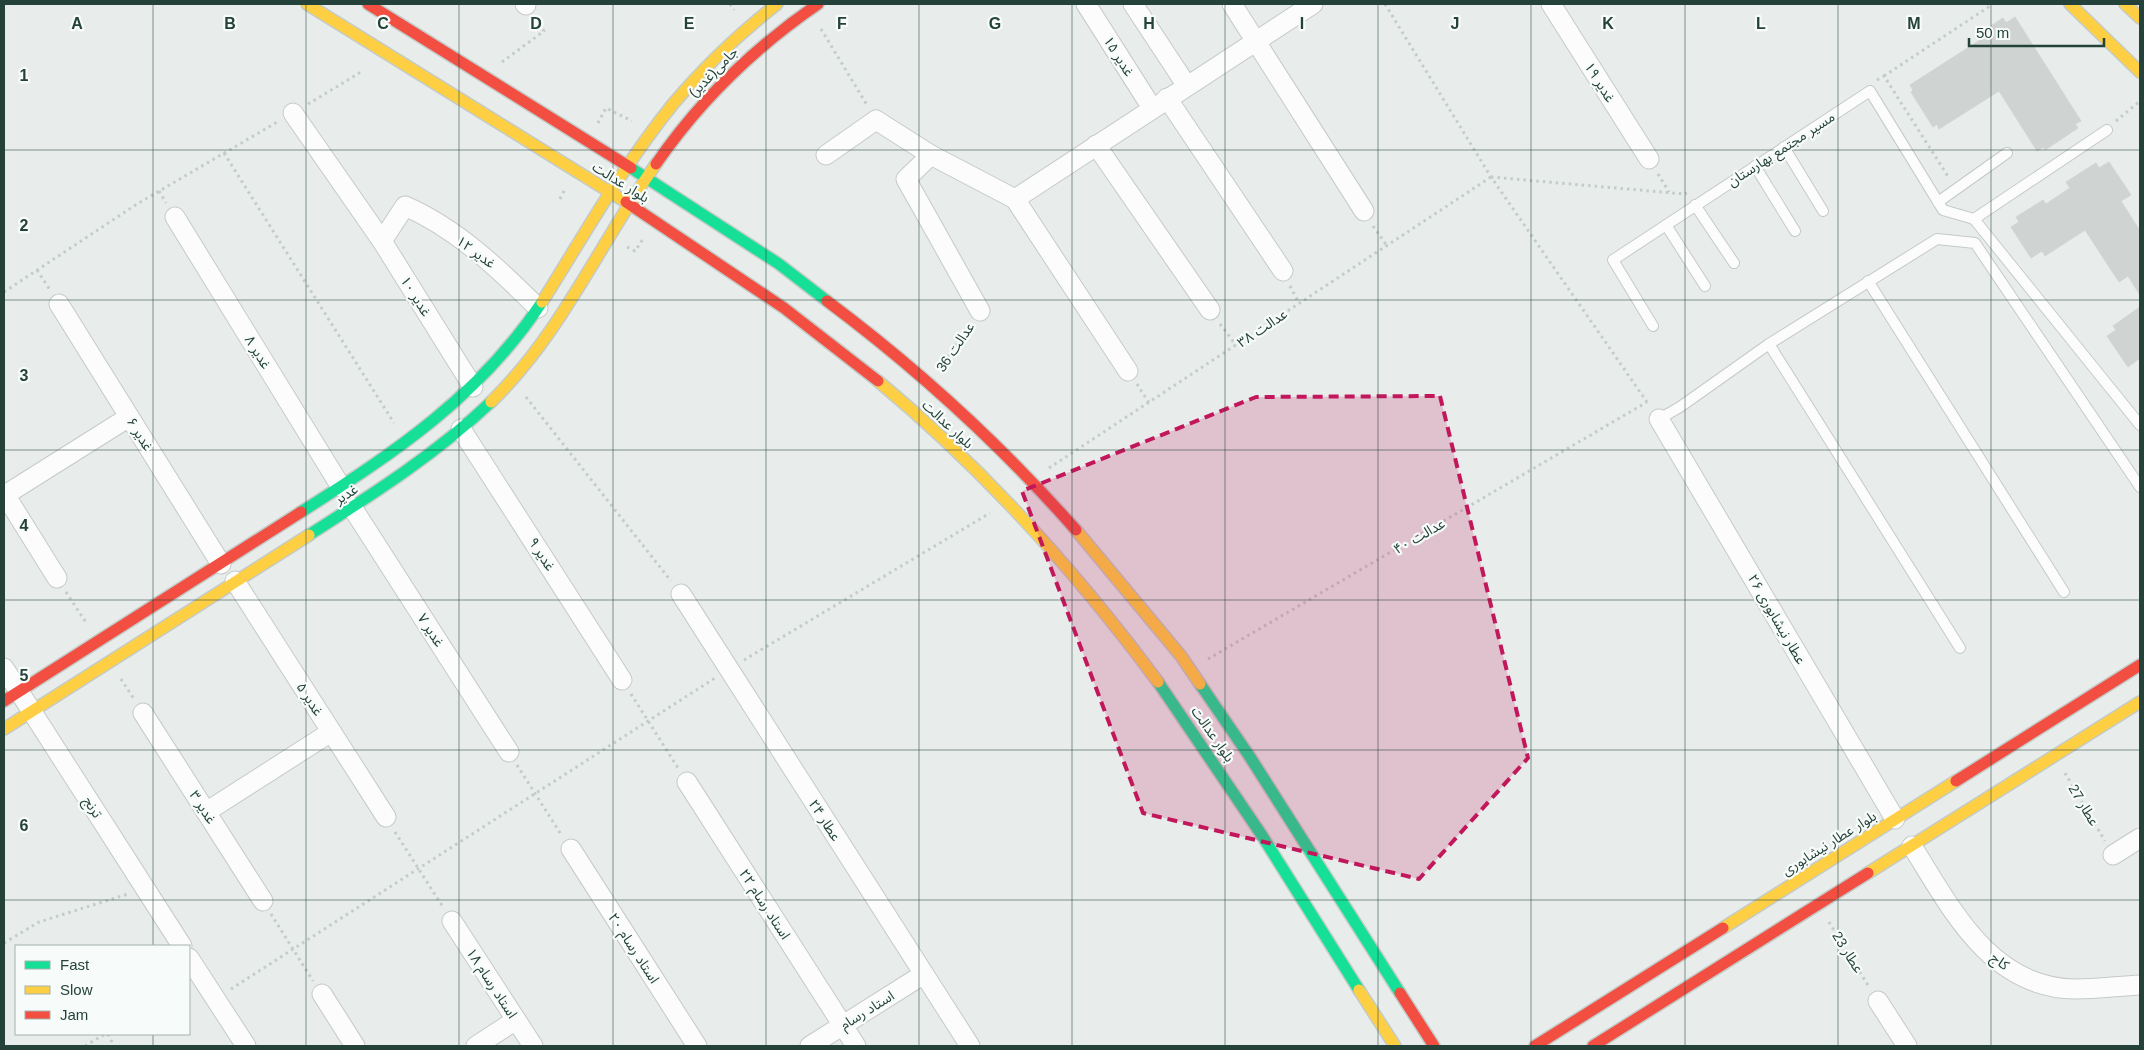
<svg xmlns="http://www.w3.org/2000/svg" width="2144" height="1050" viewBox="0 0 2144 1050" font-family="Helvetica,'Noto Sans Arabic',sans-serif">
	<rect width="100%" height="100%" fill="#e8edeb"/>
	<!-- building -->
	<g fill="#cfd4d2" stroke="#d1d6d4">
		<polygon points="2015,17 2081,121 2075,124 2078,128 2045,150 2044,147 2037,151 1999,91 1939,129 1937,124 1933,127 1911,92 1913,90 1910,85 1991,33 1988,28 2003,18 2006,23"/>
		<polygon points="2109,162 2131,195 2121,201 2140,231 2140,295 2128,276 2119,282 2085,230 2045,256 2042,251 2031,258 2011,227 2019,222 2016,217 2043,200 2046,204 2070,188 2066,182 2096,163 2099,168"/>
		<polygon points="2140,307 2140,358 2128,367 2107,336 2116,330 2113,326"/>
	</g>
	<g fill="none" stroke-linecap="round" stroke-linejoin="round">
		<!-- lane casing -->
		<g stroke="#c5cac8" stroke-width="12">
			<g id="lane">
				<polyline points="1784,147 1823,211"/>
				<polyline points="1755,166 1795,231"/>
				<polyline points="1938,202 2007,153"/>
				<polyline points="1695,205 1734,263"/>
				<polyline points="1974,219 2140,425"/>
				<polyline points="1974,219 2107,130"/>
				<polyline points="1666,225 1705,286"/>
				<polyline points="1868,281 2064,592"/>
				<polyline points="1653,326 1613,260 1870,91 1943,210 1974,219"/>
				<polyline points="1769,344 1960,648"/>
				<polyline points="1659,419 1680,407 1769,344 1937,239 1975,243 2140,487"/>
			</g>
		</g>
		<!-- street casing -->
		<g stroke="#c5cac8" stroke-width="21">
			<g id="street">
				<polyline points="525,4 526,5"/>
				<polyline points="1086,4 1152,108"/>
				<polyline points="1133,4 1187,86"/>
				<polyline points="1232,4 1364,211"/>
				<polyline points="1551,4 1649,159"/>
				<polyline points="1167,98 1283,271"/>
				<polyline points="293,113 382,241"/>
				<polyline points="1096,145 1210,310"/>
				<polyline points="826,155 876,120 931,155 1015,199"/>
				<polyline points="931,155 906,179 980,311"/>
				<polyline points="175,217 341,487"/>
				<polyline points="59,304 221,564"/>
				<polyline points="1128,371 1015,199 1313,4"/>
				<path d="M473,387L382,241L405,206C456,228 499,269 538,308"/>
				<polyline points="1659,419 1895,819"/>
				<polyline points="461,429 622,680"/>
				<polyline points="4,493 57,578"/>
				<polyline points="5,495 129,417"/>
				<polyline points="352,507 509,752"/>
				<polyline points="235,581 386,817"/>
				<polyline points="681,594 970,1046"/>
				<polyline points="4,668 182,946"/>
				<polyline points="143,713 263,901"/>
				<polyline points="687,782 856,1046"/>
				<polyline points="206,812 331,732"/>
				<path d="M1912,846C1951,908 1990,988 2075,989C2097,989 2119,986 2140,985"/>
				<polyline points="571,849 697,1046"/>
				<polyline points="2113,855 2140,838"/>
				<polyline points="452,921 533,1046"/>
				<polyline points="189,958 246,1046"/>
				<polyline points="322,994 355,1046"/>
				<polyline points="1878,1001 1907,1046"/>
				<polyline points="476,1046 516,1020"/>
				<polyline points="810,1046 924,974"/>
			</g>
		</g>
		<!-- fast casing -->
		<g stroke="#c3cbc8" stroke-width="14">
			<g id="fast">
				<polyline points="631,168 779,264 827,301"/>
				<path d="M301,512C394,453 480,396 542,302"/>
				<path d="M309,535C373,494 436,454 491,402"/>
				<polyline points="1158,682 1261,834 1359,990"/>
				<polyline points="1200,684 1250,757 1400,993"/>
			</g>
		</g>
		<!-- slow casing -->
		<g stroke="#c3cbc8" stroke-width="14">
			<g id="slow">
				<polyline points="307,4 626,202"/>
				<polyline points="2070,4 2140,72"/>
				<polyline points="2125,4 2140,18"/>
				<path d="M542,302C584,235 623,166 673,104C704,67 739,34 777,4"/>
				<path d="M878,381C985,470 1075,570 1158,682"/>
				<path d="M491,402C561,334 600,243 656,164"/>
				<polyline points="1076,530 1181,656 1200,684"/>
				<polyline points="4,729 309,535"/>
				<polyline points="1868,873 2140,702"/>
				<polyline points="1723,928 1956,781"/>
				<polyline points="1359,990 1395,1046"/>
			</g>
		</g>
		<!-- jam casing -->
		<g stroke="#c3cbc8" stroke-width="14">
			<g id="jam">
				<polyline points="368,4 631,168"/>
				<path d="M656,164C700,100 754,48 818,4"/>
				<polyline points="626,202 784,308 878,381"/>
				<path d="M827,301C918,369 1001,445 1076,530"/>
				<polyline points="4,701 301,512"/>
				<polyline points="1956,781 2140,665"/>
				<polyline points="1400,993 1434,1046"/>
				<polyline points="1535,1046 1723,928"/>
				<polyline points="1593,1046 1868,873"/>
			</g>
		</g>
		<!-- path -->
		<g stroke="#c3ccca" stroke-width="3" stroke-dasharray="2.5 4" stroke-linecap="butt">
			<polyline points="730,4 734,10"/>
			<polyline points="1385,4 1491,177 1647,402"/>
			<polyline points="821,29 867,105"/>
			<polyline points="502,62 544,31 536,19"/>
			<polyline points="1884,76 1993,4"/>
			<polyline points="1877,80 1884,76 1949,178"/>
			<polyline points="308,104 361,72"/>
			<polyline points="2116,121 2140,101"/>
			<polyline points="598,123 606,108 632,121"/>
			<polyline points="224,153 394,423"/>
			<polyline points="1658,174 1669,192"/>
			<polyline points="1491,177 1684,194 1687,193"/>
			<polyline points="159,191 166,203"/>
			<polyline points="560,199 565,189"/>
			<polyline points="1373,226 1387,246"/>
			<polyline points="627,247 635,251 643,239"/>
			<polyline points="37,270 50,290"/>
			<polyline points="1290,286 1299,303"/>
			<polyline points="4,292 137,204 279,121"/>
			<polyline points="1220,324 1236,345"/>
			<polyline points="941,367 970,325"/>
			<polyline points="1137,384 1149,403"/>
			<polyline points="526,397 671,581"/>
			<polyline points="1049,468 1491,177"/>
			<polyline points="66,592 87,624"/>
			<polyline points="1208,659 1647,402"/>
			<polyline points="744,660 990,513"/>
			<polyline points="121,679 134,699"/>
			<polyline points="631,694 678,768"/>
			<polyline points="517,765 562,836"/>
			<polyline points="2065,773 2105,841"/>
			<polyline points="395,832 443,907"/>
			<polyline points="271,914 313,981"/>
			<polyline points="1829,922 1869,987"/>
			<polyline points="4,943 39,922 128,894"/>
			<polyline points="231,989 715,678"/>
			<polyline points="108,1034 114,1046"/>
			<polyline points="85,1046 105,1034"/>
		</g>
		<!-- lane -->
		<use href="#lane" stroke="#fcfcfc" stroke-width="10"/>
		<!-- street -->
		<use href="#street" stroke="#fcfcfc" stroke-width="19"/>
		<!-- fast -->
		<use href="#fast" stroke="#16e098" stroke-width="11"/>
		<!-- slow -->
		<use href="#slow" stroke="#ffcf43" stroke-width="11"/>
		<!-- jam -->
		<use href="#jam" stroke="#f24e42" stroke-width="11"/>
	</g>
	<!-- marked area -->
	<path fill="#c2185b" fill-opacity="0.2" stroke="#c2185b" stroke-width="4" stroke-dasharray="10 6" stroke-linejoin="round" d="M1440,396L1528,758L1419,879L1143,813L1022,491L1256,397Z"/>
	<!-- grid -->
	<path fill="none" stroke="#24423a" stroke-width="1" stroke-opacity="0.55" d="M153,4V946M306,4V1046M459,4V1046M613,4V1046M766,4V1046M919,4V1046M1072,4V1046M1225,4V1046M1378,4V1046M1531,4V1046M1685,4V1046M1838,4V1046M1991,4V1046M4,150H2140M4,300H2140M4,450H2140M4,600H2140M4,750H2140M4,900H2140M153,1034V1046"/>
	<g text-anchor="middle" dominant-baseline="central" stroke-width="4.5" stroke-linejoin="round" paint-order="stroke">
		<!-- street labels -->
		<g font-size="14" fill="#24423a" stroke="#f7fbf9">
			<text transform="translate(1119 56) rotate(58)">غدیر ۱۵</text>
			<text transform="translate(713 72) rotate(-46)">جامی(غدیر)</text>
			<text transform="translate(1600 82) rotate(58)">غدیر ۱۹</text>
			<text transform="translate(1781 149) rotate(-33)">مسیر مجتمع بهارستان</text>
			<text transform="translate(621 182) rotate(32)">بلوار عدالت</text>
			<text transform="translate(476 252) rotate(36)">غدیر ۱۲</text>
			<text transform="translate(416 296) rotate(58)">غدیر ۱۰</text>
			<text transform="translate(1262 328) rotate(-34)">عدالت ۳۸</text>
			<text transform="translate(955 347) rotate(-56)">عدالت 36</text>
			<text transform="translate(258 352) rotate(58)">غدیر ۸</text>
			<text transform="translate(948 424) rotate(43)">بلوار عدالت</text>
			<text transform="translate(140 434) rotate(58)">غدیر ۶</text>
			<text transform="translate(346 494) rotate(-32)">غدیر</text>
			<text transform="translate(1419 536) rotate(-30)">عدالت ۴۰</text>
			<text transform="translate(542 554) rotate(57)">غدیر ۹</text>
			<text transform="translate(1777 619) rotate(60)">عطار نیشابوری ۲۶</text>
			<text transform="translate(431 630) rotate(57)">غدیر ۷</text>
			<text transform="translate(310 699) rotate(57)">غدیر ۵</text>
			<text transform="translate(1213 734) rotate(55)">بلوار عدالت</text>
			<text transform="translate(2084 805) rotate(59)">عطار 27</text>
			<text transform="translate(93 807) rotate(57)">ترنج</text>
			<text transform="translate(203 807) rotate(57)">غدیر ۳</text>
			<text transform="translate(825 820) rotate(57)">عطار ۲۴</text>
			<text transform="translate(1829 843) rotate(-32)">بلوار عطار نیشابوری</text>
			<text transform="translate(765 904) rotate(57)">استاد رسام ۲۲</text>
			<text transform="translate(634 948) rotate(57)">استاد رسام ۲۰</text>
			<text transform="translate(1848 952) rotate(58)">عطار 23</text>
			<text transform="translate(2000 961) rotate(36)">کاج</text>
			<text transform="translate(492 983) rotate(57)">استاد رسام ۱۸</text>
			<text transform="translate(867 1010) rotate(-32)">استاد رسام</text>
		</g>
	</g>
	<g font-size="16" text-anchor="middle" font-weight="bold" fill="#24423a" stroke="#f7fbf9" stroke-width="4.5" stroke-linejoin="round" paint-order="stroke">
		<text x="77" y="29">A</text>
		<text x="230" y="29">B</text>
		<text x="383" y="29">C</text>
		<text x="536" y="29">D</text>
		<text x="689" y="29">E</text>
		<text x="842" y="29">F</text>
		<text x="995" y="29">G</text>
		<text x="1149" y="29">H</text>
		<text x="1302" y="29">I</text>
		<text x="1455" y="29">J</text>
		<text x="1608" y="29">K</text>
		<text x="1761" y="29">L</text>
		<text x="1914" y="29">M</text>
		<text x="24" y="81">1</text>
		<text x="24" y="231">2</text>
		<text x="24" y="381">3</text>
		<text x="24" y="531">4</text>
		<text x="24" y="681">5</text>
		<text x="24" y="831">6</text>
	</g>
	<!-- border -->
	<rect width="2144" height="1050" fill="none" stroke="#24423a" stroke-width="10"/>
	<!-- legend -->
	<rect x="15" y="945" width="175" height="90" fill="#f7fbf9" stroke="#a3b1ad"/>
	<rect x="25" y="961" width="25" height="8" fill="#16e098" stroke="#a3b1ad"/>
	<text x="60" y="970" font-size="15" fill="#24423a">Fast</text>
	<rect x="25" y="986" width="25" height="8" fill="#ffcf43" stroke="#a3b1ad"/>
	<text x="60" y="995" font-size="15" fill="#24423a">Slow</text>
	<rect x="25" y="1011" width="25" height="8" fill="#f24e42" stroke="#a3b1ad"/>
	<text x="60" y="1020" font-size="15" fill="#24423a">Jam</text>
	<!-- scale -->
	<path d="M1969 38v8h135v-8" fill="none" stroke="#24423a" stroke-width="2.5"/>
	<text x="1976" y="38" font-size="15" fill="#24423a" stroke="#f7fbf9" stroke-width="4" paint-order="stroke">50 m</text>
</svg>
